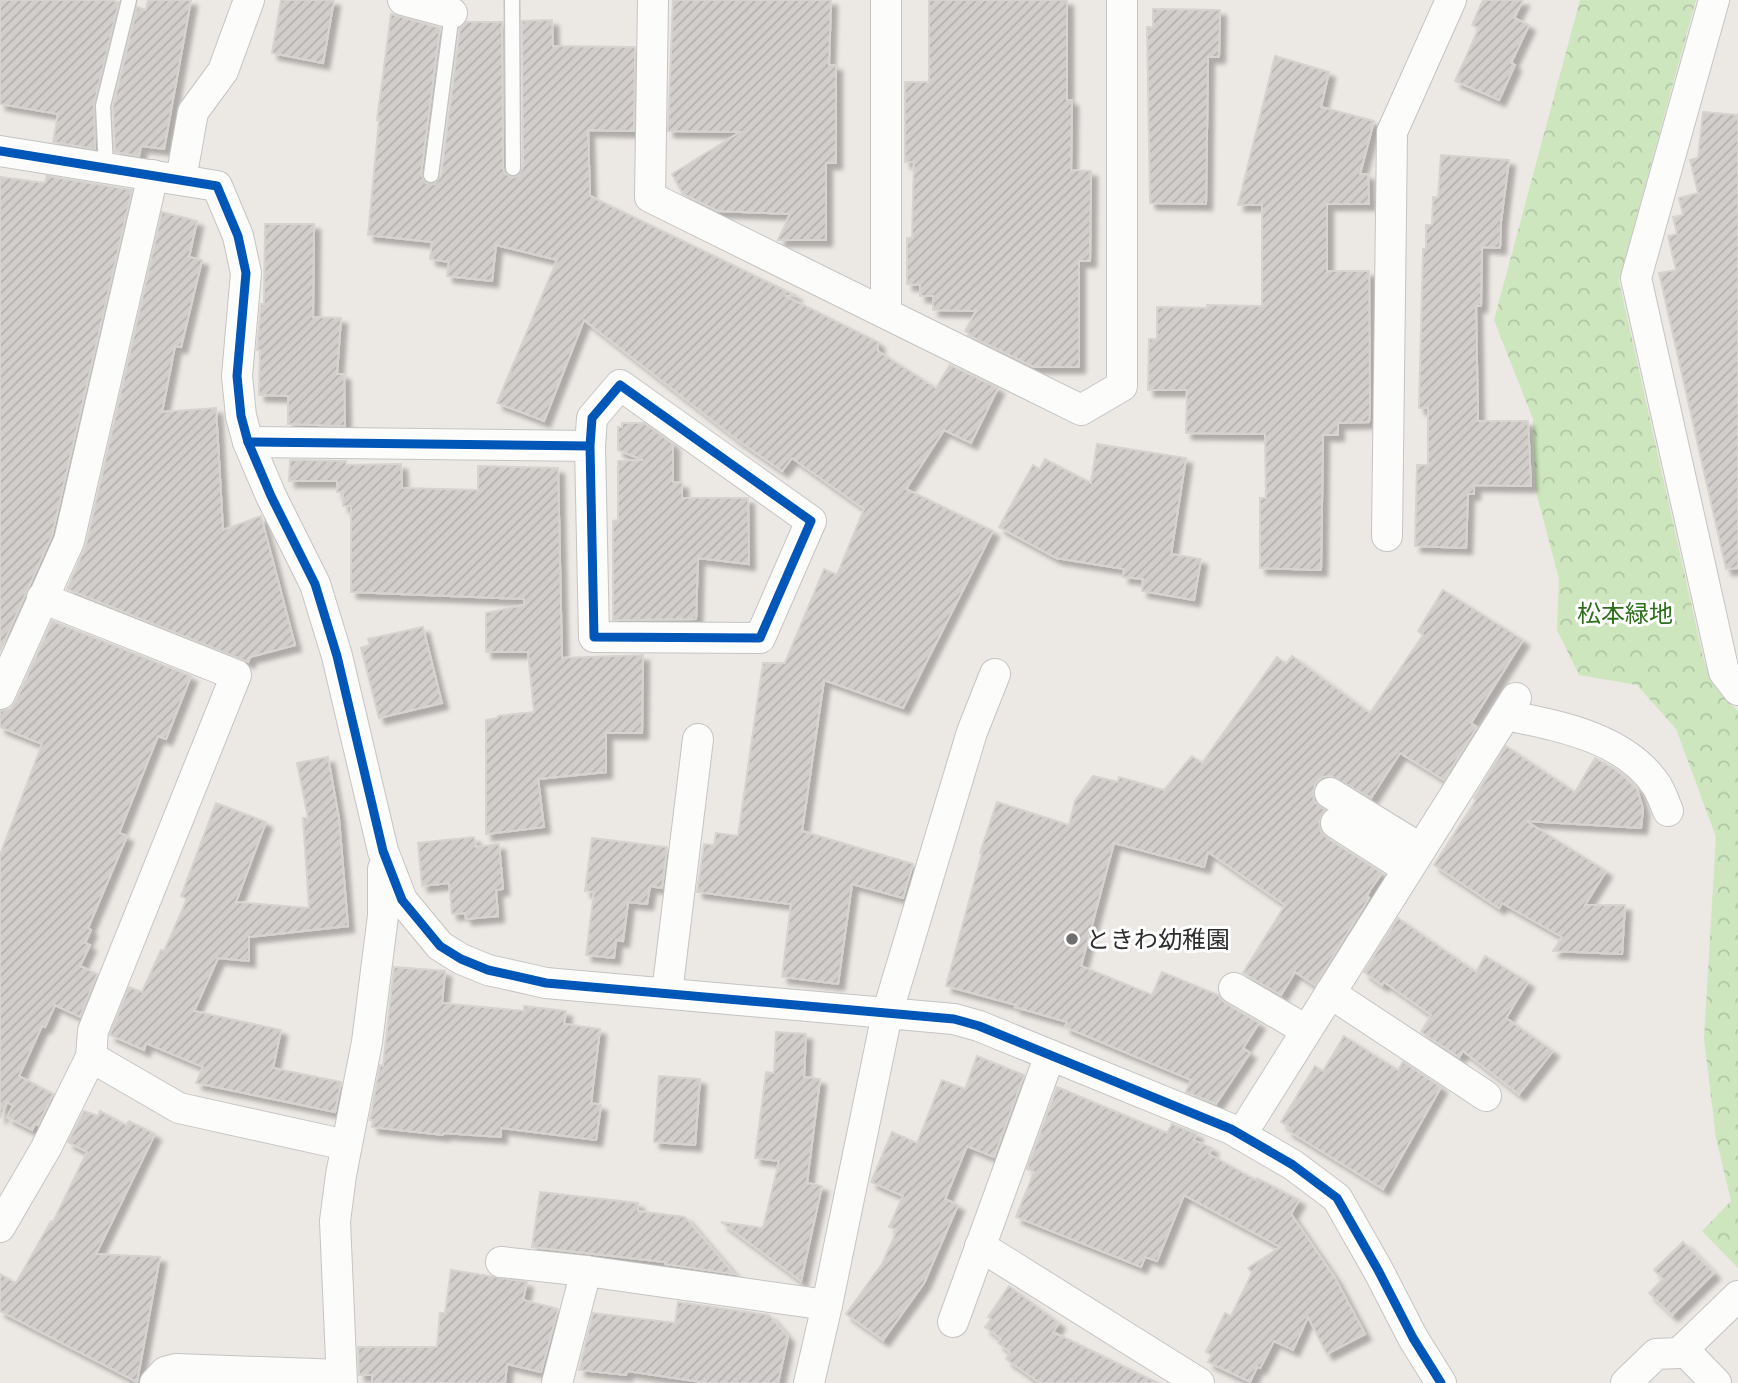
<svg xmlns="http://www.w3.org/2000/svg" width="1738" height="1383" viewBox="0 0 1738 1383" font-family="'PT Sans','Noto Sans JP',sans-serif">
	<defs>
		<pattern id="park-crowns" width="20" height="18" patternUnits="userSpaceOnUse" patternTransform="scale(1.75)"><rect width="20" height="18" fill="#cee6be"/><path d="M2 6a3 3 0 1 1 6 0M12 15a3 3 0 1 1 6 0" fill="none" stroke="#b1c6a4"/></pattern>
		<pattern id="building-hatch" width="6" height="6" patternUnits="userSpaceOnUse" patternTransform="scale(1.75)"><rect width="6" height="6" fill="#d1cecb"/><path d="M-1 1l2-2M0 6l6-6M5 7l2-2" fill="none" stroke="#b4b1af"/></pattern>
		<filter id="shadow"><feDropShadow dx="6" dy="6" stdDeviation="2" flood-color="#0004"/></filter>
	</defs>
	<rect width="100%" height="100%" fill="#ece8e4"/>
	<!-- park -->
	<path fill="url(#park-crowns)" d="M1580,0H1696L1619,281L1704,661C1712,682 1722,695 1738,711V1268L1702,1231L1731,1201L1716,1138L1704,1039L1716,837L1676,729L1637,685L1579,675L1557,630L1559,579L1535,488L1533,419L1494,320Z"/>
	<!-- building -->
	<g fill="url(#building-hatch)" stroke="#d7d4d0" stroke-width="2" filter="url(#shadow)">
		<polygon points="0,0 110,0 119,2 94,104 95,149 53,142 58,114 0,104"/>
		<polygon points="148,0 191,0 164,149 141,146 139,156 115,152 113,107 137,7 146,10"/>
		<polygon points="281,0 334,0 323,63 272,53"/>
		<polygon points="673,0 831,0 829,65 836,65 836,163 826,163 826,240 778,240 790,214 718,211 683,194 672,174 740,132 668,131"/>
		<polygon points="929,0 1067,0 1067,100 1072,100 1071,170 1091,171 1090,261 1079,261 1079,367 1034,367 968,335 969,333 965,331 976,311 933,310 933,296 920,296 920,285 907,284 907,238 912,238 914,162 905,162 905,82 929,82"/>
		<polygon points="1483,0 1523,0 1514,18 1529,25 1511,63 1515,65 1499,100 1455,81 1479,28 1472,25"/>
		<polygon points="1153,9 1220,10 1219,57 1208,57 1206,204 1150,203 1147,27 1153,27"/>
		<polygon points="391,14 440,28 421,174 426,183 435,184 441,176 460,28 466,22 502,22 503,168 505,173 512,178 518,176 523,168 522,21 552,20 553,46 635,47 634,131 588,130 590,196 797,296 785,296 878,342 878,351 936,388 950,365 998,388 971,443 944,430 906,489 993,531 903,708 824,680 802,831 913,864 903,898 852,884 838,984 782,977 791,904 697,892 704,844 714,845 716,833 738,836 763,663 785,663 824,569 837,575 864,509 792,458 782,471 739,441 584,320 544,421 497,403 557,260 496,245 492,281 447,276 449,262 430,259 432,242 368,235 379,120 377,120"/>
		<polygon points="1275,56 1329,72 1321,107 1374,121 1360,174 1368,174 1369,204 1327,204 1327,271 1369,271 1370,408 1369,422 1338,423 1338,435 1323,435 1321,570 1260,568 1260,498 1266,498 1265,434 1186,433 1187,390 1148,390 1149,339 1157,339 1157,307 1207,308 1207,305 1262,306 1262,205 1238,205"/>
		<polygon points="1703,112 1738,115 1738,568 1726,569 1659,273 1676,270 1668,236 1677,234 1673,217 1683,215 1679,198 1698,193 1690,160 1698,158"/>
		<polygon points="1441,155 1509,160 1501,221 1500,248 1482,247 1481,306 1476,306 1478,421 1528,421 1531,486 1474,485 1474,494 1468,494 1466,548 1415,546 1417,465 1428,465 1428,408 1419,408 1423,249 1426,249 1426,225 1432,225 1433,197 1438,197"/>
		<polygon points="47,176 132,190 52,535 0,651 0,177 45,183"/>
		<polygon points="162,212 197,221 189,257 202,260 181,347 175,346 162,412 216,408 223,530 261,516 295,645 250,657 248,662 67,589 86,545"/>
		<polygon points="265,224 314,224 313,317 341,318 337,374 344,374 345,426 288,424 288,396 259,395 260,350 257,350 261,304 264,304"/>
		<polygon points="622,423 644,423 673,444 673,482 682,483 682,498 748,498 749,564 698,558 696,619 613,620 613,521 618,520 618,461 643,460 618,450 618,427 622,427"/>
		<polygon points="1097,444 1186,458 1171,554 1201,559 1194,600 1142,591 1143,579 1123,577 1124,569 1056,558 999,527 1033,465 1040,469 1045,459 1091,483"/>
		<polygon points="290,460 346,461 346,465 401,464 402,488 478,490 478,466 558,468 562,658 643,655 642,733 606,733 606,772 538,779 544,827 486,834 486,720 498,718 498,716 534,712 528,652 486,652 486,613 524,605 524,599 351,592 351,506 343,506 343,492 337,492 337,481 289,481"/>
		<polygon points="1443,590 1523,640 1471,723 1477,727 1444,780 1400,753 1371,798 1331,776 1322,777 1315,784 1313,793 1314,801 1325,810 1319,822 1321,832 1327,838 1382,873 1370,890 1367,896 1369,898 1315,985 1295,972 1281,995 1243,973 1285,905 1208,852 1204,867 1114,843 1081,966 1152,995 1162,972 1218,995 1225,1003 1259,1023 1243,1048 1250,1053 1216,1104 1186,1092 1191,1080 1065,1027 1067,1022 1015,1007 1016,1005 946,986 982,853 980,853 997,802 1069,825 1075,801 1093,776 1118,782 1119,777 1164,790 1192,756 1202,763 1277,657 1286,664 1292,656 1370,713 1423,635 1418,631"/>
		<polygon points="52,621 191,676 166,739 158,736 119,833 127,836 88,928 91,930 85,943 90,945 80,966 97,974 80,1017 55,1005 45,1027 42,1026 19,1076 53,1094 38,1125 35,1124 32,1130 7,1117 13,1106 7,1102 0,1118 0,855 42,744 0,727 0,711 10,709 16,701"/>
		<polygon points="423,627 442,703 379,718 361,648 370,645 368,639"/>
		<polygon points="1506,746 1575,792 1595,758 1617,770 1637,789 1643,809 1641,828 1526,821 1606,871 1585,905 1625,905 1622,954 1553,951 1562,937 1502,903 1499,908 1434,865 1476,800 1474,798"/>
		<polygon points="328,757 339,819 348,926 249,937 249,961 218,958 194,1011 281,1030 273,1068 341,1082 335,1112 196,1083 203,1067 146,1043 144,1050 110,1035 129,987 142,992 161,950 164,951 187,899 181,896 216,803 266,822 236,902 309,908 303,818 308,818 297,763"/>
		<polygon points="474,837 476,847 499,844 503,889 496,890 498,916 466,919 465,913 452,914 449,883 422,886 418,843"/>
		<polygon points="592,838 667,847 662,888 650,886 647,904 628,902 623,941 616,940 614,958 586,955 594,892 585,891"/>
		<polygon points="1398,918 1476,972 1485,956 1528,982 1506,1018 1553,1051 1519,1094 1463,1051 1459,1057 1421,1032 1431,1015 1384,982 1382,985 1364,972"/>
		<polygon points="394,967 445,971 442,1003 524,1011 524,1006 566,1011 564,1024 600,1029 591,1103 601,1105 596,1140 501,1128 501,1137 443,1133 443,1135 372,1127 373,1120 370,1120 380,1065 383,1066"/>
		<polygon points="776,1032 806,1034 804,1077 820,1079 807,1183 822,1186 801,1281 721,1222 763,1228 779,1161 755,1158 766,1072 774,1073"/>
		<polygon points="1344,1036 1398,1070 1403,1062 1441,1087 1383,1189 1287,1130 1289,1127 1281,1122 1315,1066 1323,1071"/>
		<polygon points="977,1056 1024,1075 994,1157 967,1146 945,1199 958,1205 924,1283 883,1340 846,1314 882,1264 897,1230 889,1227 903,1196 871,1182 892,1132 917,1143 942,1080 965,1089"/>
		<polygon points="659,1076 700,1079 695,1145 654,1142"/>
		<polygon points="1057,1087 1167,1133 1172,1124 1197,1134 1193,1140 1212,1148 1209,1154 1256,1180 1257,1178 1299,1200 1291,1214 1335,1278 1365,1334 1327,1354 1308,1317 1293,1350 1274,1341 1260,1368 1257,1367 1250,1382 1208,1362 1212,1355 1206,1352 1225,1313 1231,1316 1252,1273 1248,1268 1280,1247 1184,1195 1157,1261 1145,1257 1141,1267 1016,1217 1034,1172 1027,1169"/>
		<polygon points="84,1111 98,1116 100,1111 126,1125 129,1121 155,1134 96,1254 160,1257 137,1382 0,1311 0,1274 16,1283 51,1221 53,1222 87,1152 68,1142"/>
		<polygon points="540,1192 638,1203 638,1211 685,1217 734,1274 665,1264 665,1262 532,1247"/>
		<polygon points="1683,1242 1714,1273 1672,1315 1649,1293 1663,1279 1654,1270"/>
		<polygon points="451,1270 527,1282 523,1300 558,1309 541,1372 507,1364 505,1383 372,1383 372,1375 359,1375 358,1347 437,1347 440,1313 445,1313"/>
		<polygon points="1009,1286 1059,1323 1053,1332 1158,1383 1040,1383 1006,1359 1010,1352 998,1343 1001,1339 985,1327 991,1319 988,1317"/>
		<polygon points="678,1302 769,1315 788,1337 778,1383 708,1383 627,1371 626,1375 579,1370 593,1313 675,1323"/>
	</g>
	<g fill="none" stroke-linecap="round" stroke-linejoin="round">
		<!-- service casing -->
		<g stroke="#c5c4c5" stroke-width="17">
			<g id="service">
				<polyline points="512,0 513,168"/>
				<polyline points="106,167 103,106 129,0"/>
				<polyline points="431,175 452,13"/>
			</g>
		</g>
		<!-- minor casing -->
		<g stroke="#c5c4c5" stroke-width="32">
			<g id="minor">
				<polyline points="403,0 452,13"/>
				<polyline points="653,0 650,197 1081,410 1122,386 1122,0"/>
				<polyline points="1714,0 1636,278 1724,672 1738,690"/>
				<polyline points="0,151 217,186 238,236 246,273 237,376 241,416 248,442 271,496 315,584 337,656 383,851 402,900 440,946 461,959 488,970 546,983 954,1019 979,1026 1231,1129 1293,1165 1337,1198 1378,1270 1413,1338 1441,1383"/>
				<polyline points="181,179 193,112 223,71 249,0"/>
				<polyline points="886,313 886,0"/>
				<polyline points="248,442 590,446 594,637 760,638 811,521 620,385 592,418 590,446"/>
				<polyline points="1387,536 1392,132 1451,0"/>
				<polyline points="0,694 69,541 153,175"/>
				<path d="M1506,715C1558,726 1625,737 1657,786C1661,793 1665,803 1668,811"/>
				<polyline points="1330,793 1421,849"/>
				<polyline points="1336,823 1408,869"/>
				<polyline points="1234,988 1306,1030"/>
				<polyline points="667,993 698,739"/>
				<polyline points="1330,993 1486,1096"/>
				<polyline points="91,1057 179,1108 346,1145"/>
				<polyline points="1241,1135 1516,698"/>
				<polyline points="0,1227 46,1148 91,1057 93,1031 236,675 42,598"/>
				<polyline points="980,1246 1199,1383"/>
				<polyline points="501,1262 586,1271"/>
				<polyline points="953,1322 1050,1055"/>
				<polyline points="1683,1349 1716,1383"/>
				<polyline points="155,1383 165,1372 176,1369 341,1375"/>
				<polyline points="342,1383 335,1221 341,1175 367,1042 383,916 383,869"/>
				<polyline points="557,1383 586,1271 827,1305"/>
				<polyline points="809,1383 827,1305 887,1014 972,732 995,674"/>
				<polyline points="1626,1383 1656,1354 1679,1353 1738,1296"/>
			</g>
		</g>
		<!-- service -->
		<use href="#service" stroke="#fcfcfb" stroke-width="14"/>
		<!-- minor -->
		<use href="#minor" stroke="#fcfcfb" stroke-width="30"/>
		<!-- cycleway casing -->
		<g stroke="#fff" stroke-width="13">
			<g id="cycleway">
				<polyline points="0,151 217,186 238,236 246,273 237,376 241,416 248,442 271,496 315,584 337,656 383,851 402,900 440,946 461,959 488,970 546,983 954,1019 979,1026 1231,1129 1293,1165 1337,1198 1378,1270 1413,1338 1441,1383"/>
				<polyline points="248,442 590,446 594,637 760,638 811,521 620,385 592,418 590,446"/>
			</g>
		</g>
		<!-- cycleway -->
		<use href="#cycleway" stroke="#0057b8" stroke-width="9"/>
	</g>
	<!-- markers -->
	<circle fill="#706f6e" stroke="#fff" stroke-width="2.5" cx="1072" cy="939" r="7"/>
	<g text-anchor="middle" dominant-baseline="central" stroke-width="6" stroke-linejoin="round" paint-order="stroke">
		<!-- park labels -->
		<g font-size="24" fill="#2c6e1b" stroke="#fff">
			<text x="1625" y="613">松本緑地</text>
		</g>
		<!-- poi labels -->
		<g font-size="24" fill="#2e2e2e" stroke="#fff" text-anchor="start">
			<text x="1086" y="939">ときわ幼稚園</text>
		</g>
	</g>
</svg>
